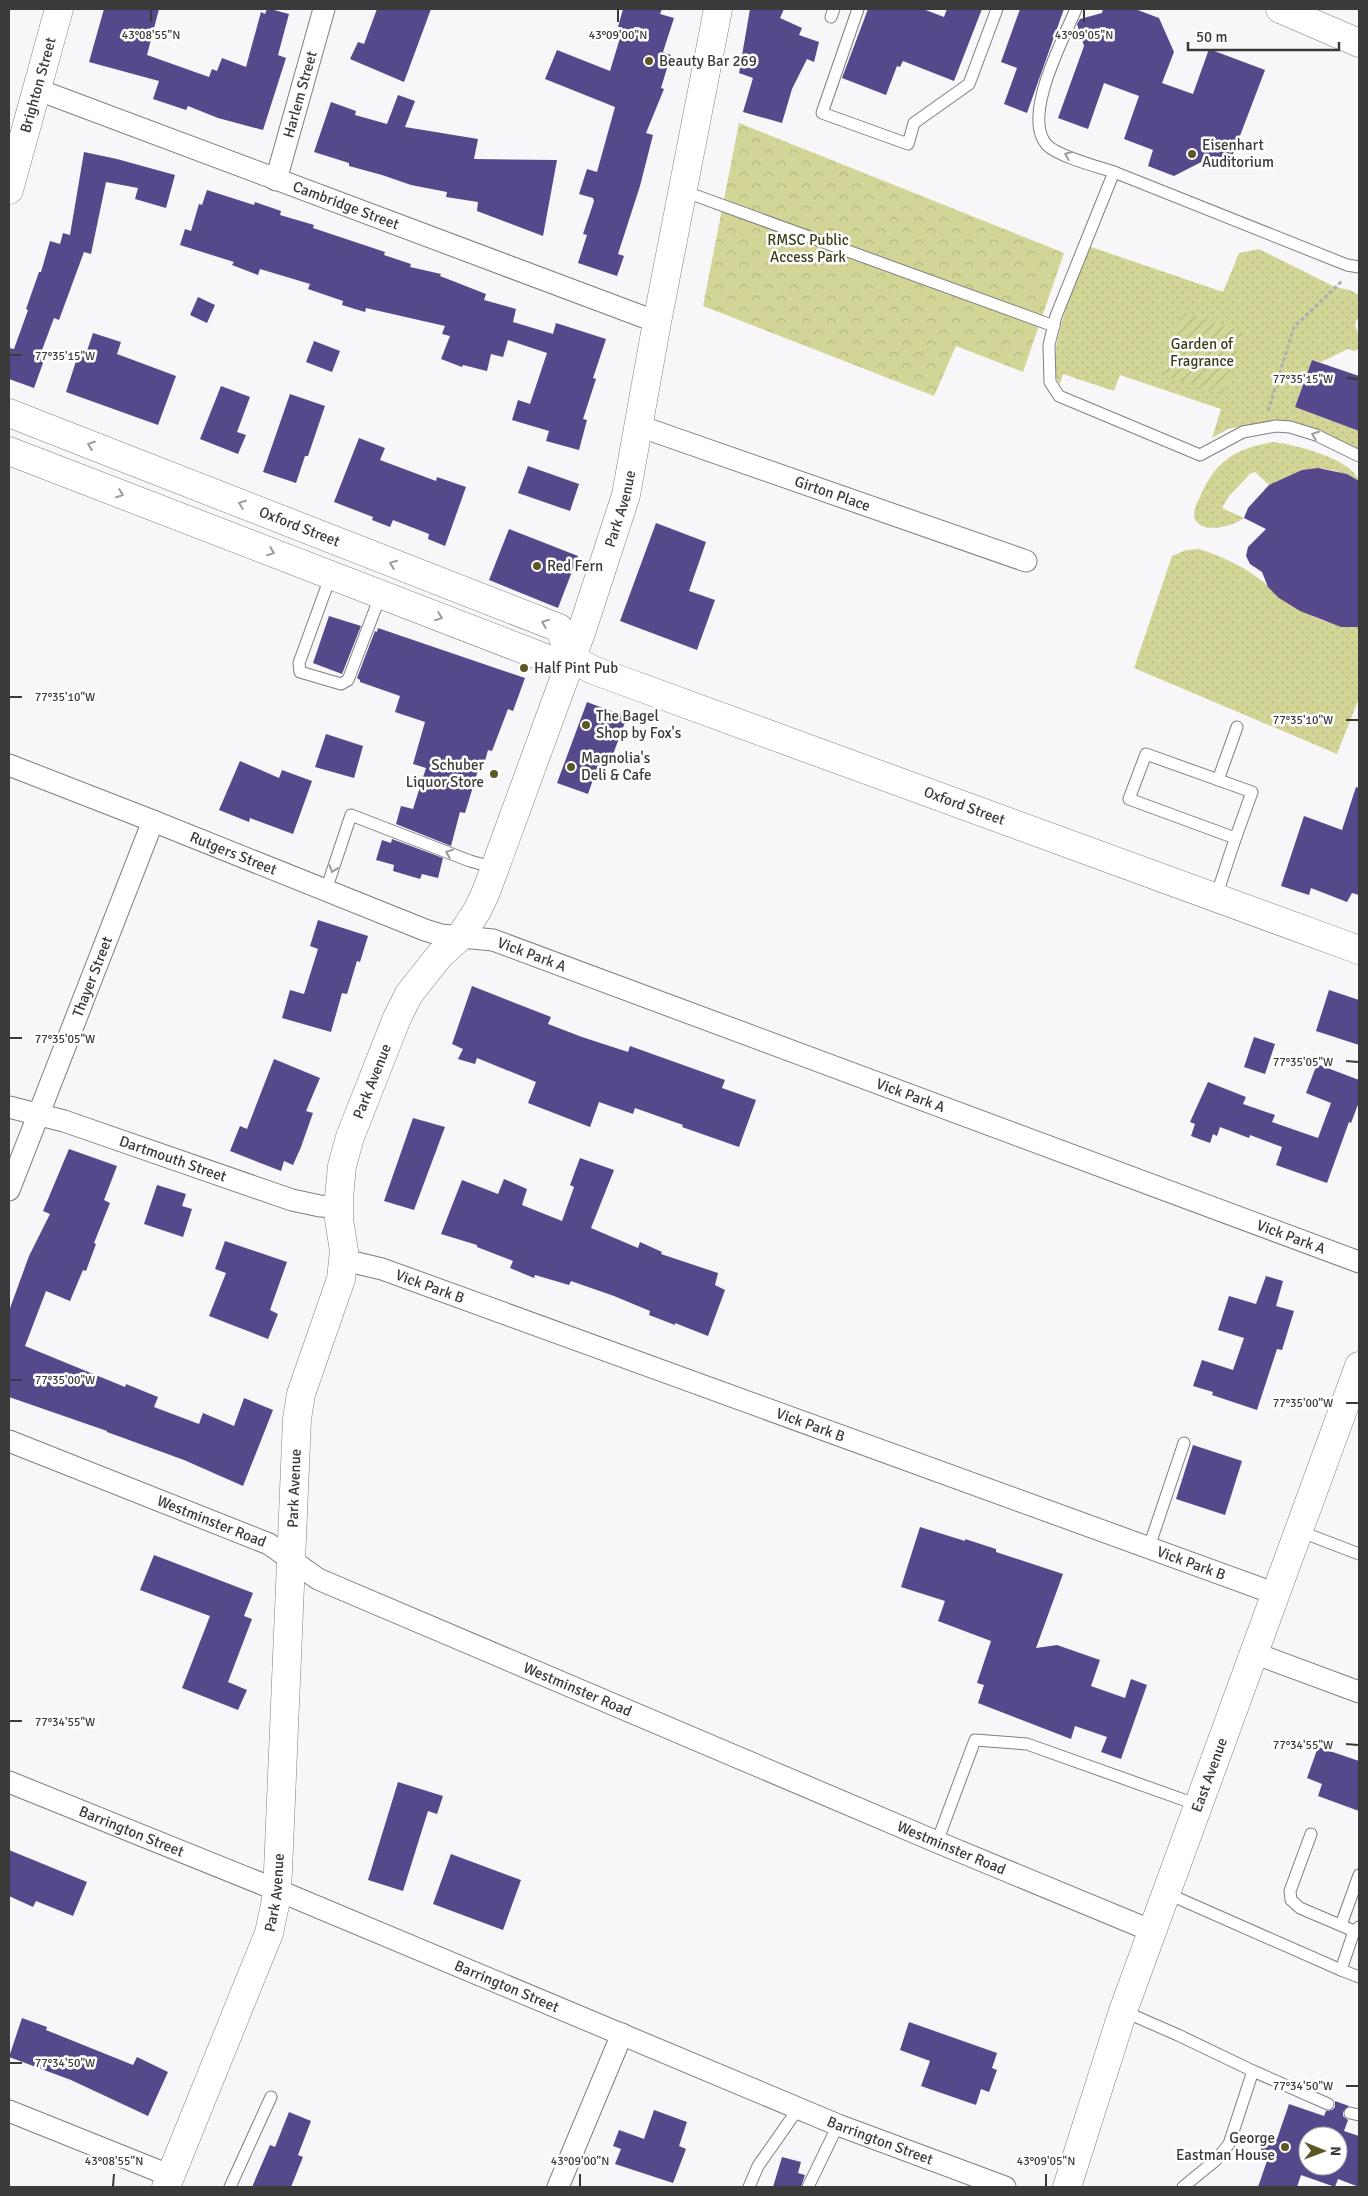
<svg xmlns="http://www.w3.org/2000/svg" width="1368" height="2196" viewBox="0 0 1368 2196" font-family="Signika,sans-serif">
	<defs>
		<pattern id="grass-dots" width="8" height="8" patternUnits="userSpaceOnUse" patternTransform="scale(1.25)"><rect width="8" height="8" fill="#d2d595"/><path d="M2 2h.1M6 6h.1" fill="none" stroke="#b5b881" stroke-width="1.8" stroke-linecap="round"/></pattern>
		<pattern id="park-crowns" width="20" height="18" patternUnits="userSpaceOnUse" patternTransform="scale(1.25)"><rect width="20" height="18" fill="#d2d595"/><path d="M2 6a3 3 0 1 1 6 0M12 15a3 3 0 1 1 6 0" fill="none" stroke="#b5b881"/></pattern>
		<pattern id="garden-furrows" width="10" height="10" patternUnits="userSpaceOnUse" patternTransform="scale(1.25)"><rect width="10" height="10" fill="#d2d595"/><path d="M-1 1l2-2M0 10L10 0M9 11l2-2" fill="none" stroke="#b5b881"/></pattern>
	</defs>
	<rect width="100%" height="100%" fill="#f7f7f9"/>
	<!-- grass -->
	<g fill="url(#grass-dots)">
		<path d="M1088,246L1223,292L1239,253L1259,249L1335,287L1350,290L1359,295V317C1352,324 1357,328 1359,336C1360,339 1359,345 1359,349L1354,351L1348,349L1321,362L1312,360L1295,407L1359,431V452L1265,422L1228,429L1212,438L1221,409L1120,375L1114,391L1063,374L1060,384C1041,362 1079,272 1088,246Z"/>
		<path d="M1274,442C1295,445 1351,458 1359,481C1321,460 1305,469 1269,485L1255,472L1251,473L1229,496L1222,508L1244,518C1234,526 1202,535 1195,519C1192,512 1197,503 1200,497C1215,461 1236,448 1274,442Z"/>
		<path d="M1199,549C1219,555 1241,565 1258,578C1290,603 1315,626 1359,627V698L1337,754L1134,668L1172,556L1186,550Z"/>
	</g>
	<!-- park -->
	<polygon fill="url(#park-crowns)" points="739,123 1064,253 1023,372 956,346 934,396 703,306"/>
	<!-- garden -->
	<polygon fill="url(#garden-furrows)" points="1182,311 1243,332 1222,395 1162,375"/>
	<!-- building -->
	<g fill="#55498c" fill-rule="evenodd">
		<polygon points="104,9 159,9 147,55 209,77 212,69 217,71 222,58 246,67 261,12 265,14 267,9 270,9 289,14 278,55 286,58 263,130 218,118 188,106 186,110 153,99 159,81 89,62"/>
		<polygon points="377,9 431,9 404,82 350,59 358,42 364,44"/>
		<polygon points="623,9 662,9 660,14 674,18 663,52 671,55 661,88 664,89 646,133 653,135 640,186 618,254 624,256 617,276 578,263 587,235 583,234 594,201 593,198 579,194 587,169 597,172 615,107 545,79 557,50 610,71 623,28 618,27"/>
		<polygon points="750,9 784,9 780,18 802,28 799,35 819,42 814,62 807,59 792,89 782,123 743,112 753,78 739,73"/>
		<polygon points="868,9 923,9 944,17 947,9 982,9 954,81 903,61 900,67 897,66 886,95 842,78"/>
		<polygon points="1020,9 1064,9 1027,113 1004,104 1017,68 1001,62"/>
		<polygon points="1103,9 1135,9 1159,18 1174,52 1162,83 1193,94 1209,49 1265,70 1230,162 1213,156 1174,176 1148,166 1153,150 1124,139 1139,96 1104,83 1088,129 1058,118 1084,46 1077,24 1080,19 1102,13"/>
		<polygon points="398,95 415,101 405,127 478,139 474,159 557,160 543,236 477,211 478,202 446,197 447,192 411,185 382,175 349,166 349,163 314,152 331,102 356,111 355,115 387,124"/>
		<polygon points="84,152 117,159 175,175 166,208 135,199 138,188 106,182 91,254 84,252 59,320 54,318 42,350 47,352 34,388 9,379 9,348 14,349 28,310 26,309 39,272 41,272 50,241 60,244 63,233 70,235"/>
		<polygon points="207,190 254,205 255,202 281,211 280,215 314,225 313,228 385,252 384,255 411,264 410,267 441,274 440,276 486,294 484,300 516,309 513,322 553,334 556,323 606,339 593,378 596,379 583,419 587,420 579,450 546,441 549,431 512,420 518,400 530,404 547,353 508,340 503,357 491,354 487,371 463,365 462,367 441,359 450,336 442,334 445,326 366,308 365,312 342,305 343,301 308,289 310,284 260,269 258,275 232,265 234,262 180,245 185,229 191,231 199,204 202,205"/>
		<polygon points="198,297 215,305 207,323 190,315"/>
		<polygon points="93,333 121,342 117,354 176,376 158,425 66,392 78,355 85,357"/>
		<polygon points="314,341 340,351 332,372 306,362"/>
		<polygon points="1312,360 1359,376 1359,431 1295,407"/>
		<polygon points="221,386 250,397 237,432 246,435 238,454 200,439"/>
		<polygon points="290,394 325,406 308,456 305,456 296,483 263,472"/>
		<polygon points="359,438 385,448 380,460 436,481 437,477 466,487 445,546 428,539 429,534 393,520 390,527 372,520 373,517 334,502"/>
		<polygon points="528,466 579,484 570,511 518,493"/>
		<polygon points="1318,468 1347,474 1359,481 1359,627 1341,627 1300,611 1279,598 1268,587 1262,572 1250,564 1246,556 1248,547 1266,529 1244,518 1248,508 1269,485 1302,470"/>
		<polygon points="656,523 706,542 689,591 715,600 697,650 620,621"/>
		<polygon points="509,529 578,556 558,608 489,580"/>
		<polygon points="329,616 361,626 342,674 313,663"/>
		<polygon points="378,628 525,678 513,711 508,709 492,751 488,750 483,768 479,767 465,813 460,812 451,846 396,824 401,806 413,809 426,768 413,764 425,722 395,712 400,696 360,682 360,680 357,678 375,631 377,632"/>
		<polygon points="587,702 627,717 612,757 602,754 588,794 557,783"/>
		<polygon points="326,734 363,746 354,778 315,767"/>
		<polygon points="240,761 279,778 282,770 312,781 293,834 250,818 249,822 219,810"/>
		<polygon points="1356,787 1359,788 1359,895 1352,893 1347,902 1311,888 1309,895 1281,886 1304,816 1342,830"/>
		<polygon points="392,839 443,858 438,878 422,874 420,879 393,871 394,865 376,860 382,840 391,843"/>
		<polygon points="318,920 368,936 360,962 357,961 347,994 342,993 331,1032 282,1018 290,990 304,994 318,949 310,946"/>
		<polygon points="472,986 551,1017 548,1024 582,1037 628,1052 630,1046 725,1080 722,1088 756,1100 739,1147 682,1127 683,1125 635,1108 633,1114 599,1102 590,1127 528,1103 536,1082 477,1058 475,1064 458,1059 463,1049 452,1044"/>
		<polygon points="1329,990 1359,1000 1359,1045 1316,1031"/>
		<polygon points="1254,1037 1275,1044 1265,1074 1244,1067"/>
		<polygon points="274,1059 320,1078 306,1111 313,1113 301,1147 293,1165 284,1161 281,1171 230,1151 240,1126 247,1129"/>
		<polygon points="1317,1064 1359,1080 1359,1102 1351,1123 1349,1122 1327,1183 1276,1165 1282,1147 1250,1135 1249,1138 1220,1127 1217,1136 1213,1134 1210,1143 1191,1136 1195,1124 1190,1122 1208,1082 1246,1097 1243,1104 1275,1115 1272,1122 1318,1138 1331,1103 1306,1093"/>
		<polygon points="413,1118 445,1127 414,1210 384,1201"/>
		<polygon points="69,1149 117,1166 104,1200 110,1203 94,1243 96,1244 86,1271 83,1270 70,1301 46,1291 25,1346 125,1387 126,1384 158,1397 154,1407 199,1424 203,1413 234,1426 244,1398 273,1410 243,1486 184,1460 107,1432 107,1431 9,1397 9,1311 29,1256 50,1214 43,1211"/>
		<polygon points="580,1158 614,1170 591,1228 638,1248 640,1242 662,1252 661,1254 718,1273 715,1285 725,1290 708,1336 675,1323 675,1325 649,1315 650,1311 614,1296 571,1281 569,1285 535,1275 534,1278 510,1268 513,1261 477,1247 477,1245 441,1234 462,1180 498,1194 504,1179 527,1189 522,1205 562,1221 574,1187 570,1185"/>
		<polygon points="157,1185 186,1194 182,1206 192,1209 183,1237 144,1224"/>
		<polygon points="225,1241 287,1262 270,1310 278,1314 268,1339 209,1316 226,1273 215,1269"/>
		<polygon points="1266,1276 1283,1281 1276,1306 1294,1311 1282,1350 1277,1349 1257,1410 1212,1395 1213,1392 1193,1386 1202,1360 1233,1370 1244,1338 1218,1330 1229,1296 1256,1304"/>
		<polygon points="1193,1445 1242,1461 1225,1515 1176,1499"/>
		<polygon points="920,1527 965,1541 965,1539 996,1549 996,1552 1063,1574 1036,1648 1057,1645 1100,1660 1091,1686 1125,1698 1131,1679 1147,1685 1121,1759 1101,1752 1107,1737 1075,1726 1071,1739 978,1703 984,1685 977,1683 991,1641 938,1621 945,1601 901,1587"/>
		<polygon points="154,1555 253,1593 244,1616 252,1619 228,1682 247,1690 238,1710 182,1688 210,1616 140,1590"/>
		<polygon points="1318,1747 1359,1761 1359,1811 1318,1796 1322,1784 1307,1778"/>
		<polygon points="398,1782 443,1796 437,1814 428,1811 403,1891 368,1880"/>
		<polygon points="9,1850 87,1882 73,1916 36,1901 33,1907 9,1896"/>
		<polygon points="451,1854 521,1880 503,1930 433,1904"/>
		<polygon points="22,2018 47,2027 46,2030 133,2065 137,2057 168,2072 148,2116 71,2080 9,2057"/>
		<polygon points="909,2022 997,2053 992,2068 997,2070 989,2092 981,2089 976,2105 921,2086 930,2061 900,2050"/>
		<path d="M1335,2101L1349,2106L1343,2112V2116L1348,2120L1344,2131L1359,2136V2187L1338,2179L1335,2187L1301,2175L1297,2187H1258L1268,2158L1259,2155L1266,2135L1277,2139L1289,2104L1324,2116L1326,2111L1332,2110L1335,2107ZM1308,2136H1338V2166H1308Z"/>
		<polygon points="654,2110 687,2122 679,2146 686,2149 673,2183 615,2164 621,2149 613,2146 619,2130 644,2139"/>
		<polygon points="289,2112 311,2121 298,2155 303,2157 291,2187 252,2187 270,2145 275,2147"/>
		<polygon points="782,2157 801,2162 798,2173 805,2175 801,2187 773,2187"/>
	</g>
	<g fill="none" stroke-linecap="round" stroke-linejoin="round">
		<!-- lane casing -->
		<g stroke="#7f7f81" stroke-width="13">
			<g id="lane">
				<polyline points="858,9 822,113 908,144 914,123 969,84 997,9"/>
				<path d="M1076,9C1064,38 1021,117 1047,145C1057,156 1098,167 1114,172"/>
				<polyline points="831,17 834,9"/>
				<polyline points="683,191 1054,326"/>
				<polyline points="1359,267 1347,265 1114,172 1056,316 1049,345 1050,382 1059,396 1200,455 1243,432 1276,426 1290,427 1316,435 1359,456"/>
				<polyline points="331,575 299,663 300,672 341,684 348,680 381,594"/>
				<polyline points="1218,780 1237,727"/>
				<polyline points="326,890 351,815 470,861 495,868"/>
				<path d="M1216,897C1227,862 1239,827 1252,792L1146,754L1129,799L1235,838"/>
				<polyline points="1299,1531 1359,1554"/>
				<polyline points="1149,1547 1184,1443"/>
				<polyline points="1311,1834 1290,1891 1291,1900 1300,1908 1354,1931"/>
				<polyline points="937,1842 975,1740 1027,1744 1198,1805"/>
				<polyline points="1166,1893 1341,1970"/>
				<polyline points="1341,1925 1359,1875"/>
				<polyline points="1359,1927 1354,1931 1341,1970 1359,1977"/>
				<polyline points="1123,2011 1178,2035 1253,2071 1229,2144 1216,2160 1183,2187"/>
				<polyline points="1253,2071 1328,2104"/>
				<polyline points="1350,2113 1359,2115"/>
				<polyline points="230,2187 271,2097"/>
				<polyline points="749,2187 758,2166 798,2109"/>
				<polyline points="808,2187 838,2125"/>
			</g>
		</g>
		<!-- street casing -->
		<g stroke="#7f7f81" stroke-width="23">
			<g id="street">
				<path id="s1" d="M36,89L657,322"/>
				<path id="s2" d="M276,180L324,9"/>
				<path id="s3" d="M639,426L1026,561"/>
				<path id="s4" d="M9,765L153,821L425,930L441,935L493,940L1359,1262"/>
				<path id="s5" d="M9,1107L64,1121L292,1200L320,1206L339,1207"/>
				<path id="s6" d="M9,1190L153,821"/>
				<path id="s7" d="M344,1260L382,1269L1276,1594"/>
				<path id="s8" d="M9,1441L269,1544L318,1579L937,1842L1152,1931"/>
				<polyline points="1254,1653 1359,1692"/>
				<path id="s9" d="M9,1782L277,1890L838,2125L1005,2187"/>
				<polyline points="9,2111 171,2176"/>
				<polyline points="558,2187 622,2034"/>
			</g>
		</g>
		<!-- secondary casing -->
		<g stroke="#7f7f81" stroke-width="29">
			<g id="secondary">
				<polyline points="1280,9 1359,43"/>
				<path id="s10" d="M9,190L59,9"/>
				<path id="s11" d="M9,413L559,628L572,659"/>
				<path id="s12" d="M9,451L548,659H572L593,670L1359,950"/>
				<path id="s13" d="M166,2187L269,1933L276,1900L278,1871L297,1419L301,1394L341,1279L344,1251L339,1219V1198L342,1166L350,1137L397,1018L409,994L440,955L460,937L477,911L486,892L582,630L626,495L657,322L718,9"/>
			</g>
		</g>
		<!-- primary casing -->
		<g stroke="#7f7f81" stroke-width="29">
			<g id="primary">
				<path id="s14" d="M1067,2187L1123,2011L1359,1366"/>
			</g>
		</g>
		<!-- path -->
		<polyline stroke="#afafb0" stroke-width="3" stroke-dasharray="4 2.5" stroke-linecap="butt" points="1268,411 1294,327 1343,280"/>
		<!-- lane -->
		<use href="#lane" stroke="#fff" stroke-width="11"/>
		<!-- street -->
		<use href="#street" stroke="#fff" stroke-width="21"/>
		<!-- secondary -->
		<use href="#secondary" stroke="#fff" stroke-width="28"/>
		<!-- primary -->
		<use href="#primary" stroke="#fff" stroke-width="28"/>
	</g>
	<!-- one-way arrows -->
	<defs><path id="oneway-chevron" d="M-2-3.5L2.5 0L-2 3.5" fill="none" stroke-width="1.6" stroke-linecap="round" stroke-linejoin="round" transform="scale(1.25)"/></defs>
	<g stroke="#9c9c9d">
		<use href="#oneway-chevron" transform="translate(1068 155) rotate(-157)"/>
		<use href="#oneway-chevron" transform="translate(1315 435) rotate(-159)"/>
		<use href="#oneway-chevron" transform="translate(91 445) rotate(-159)"/>
		<use href="#oneway-chevron" transform="translate(120 494) rotate(21)"/>
		<use href="#oneway-chevron" transform="translate(242 504) rotate(-159)"/>
		<use href="#oneway-chevron" transform="translate(271 552) rotate(21)"/>
		<use href="#oneway-chevron" transform="translate(393 564) rotate(-159)"/>
		<use href="#oneway-chevron" transform="translate(439 617) rotate(21)"/>
		<use href="#oneway-chevron" transform="translate(545 623) rotate(-159)"/>
		<use href="#oneway-chevron" transform="translate(449 853) rotate(-159)"/>
		<use href="#oneway-chevron" transform="translate(333 869) rotate(109)"/>
	</g>
	<!-- ticks -->
	<path fill="none" stroke="#3a3a3b" stroke-width="2" d="M151,22V10M618,22V10M1084,22V10M10,355H22M1346,378L1358,379M10,697H22M1346,720H1358M10,1038H22M1346,1061L1358,1062M10,1380H22M1346,1403H1358M10,1721H22M1346,1744L1358,1745M10,2063H22M1346,2086H1358M113,2186L114,2174M580,2186V2174M1046,2186V2174"/>
	<!-- markers -->
	<g fill="#5c5825" stroke="#fff" stroke-width="2">
		<circle cx="649" cy="61" r="5"/>
		<circle cx="1192" cy="154" r="5"/>
		<circle cx="537" cy="566" r="5"/>
		<circle cx="524" cy="668" r="5"/>
		<circle cx="586" cy="725" r="5"/>
		<circle cx="571" cy="767" r="5"/>
		<circle cx="494" cy="774" r="5"/>
		<circle cx="1285" cy="2147" r="5"/>
	</g>
	<g text-anchor="middle" dominant-baseline="central" stroke-width="5" stroke-linejoin="round" paint-order="stroke">
		<!-- poi labels -->
		<g font-size="15" fill="#3a3a3b" stroke="#fff" text-anchor="start">
			<text x="659" y="61">Beauty Bar 269</text>
			<text x="1202" y="145">Eisenhart<tspan x="1202" dy="17">Auditorium</tspan></text>
			<text x="547" y="566">Red Fern</text>
			<text x="534" y="668">Half Pint Pub</text>
			<text x="596" y="716">The Bagel<tspan x="596" dy="17">Shop by Fox's</tspan></text>
			<text x="581" y="758">Magnolia's<tspan x="581" dy="17">Deli &amp; Cafe</tspan></text>
			<text x="484" y="765" text-anchor="end">Schuber<tspan x="484" dy="17">Liquor Store</tspan></text>
			<text x="1275" y="2138" text-anchor="end">George<tspan x="1275" dy="17">Eastman House</tspan></text>
		</g>
		<!-- street labels -->
		<g font-size="15" fill="#3a3a3b" stroke="#fff">
			<text stroke="none"><textPath href="#s10" startOffset="109">Brighton Street</textPath></text>
			<text stroke="none"><textPath href="#s2" startOffset="89">Harlem Street</textPath></text>
			<text stroke="none"><textPath href="#s1" startOffset="331">Cambridge Street</textPath></text>
			<text stroke="none"><textPath href="#s3" startOffset="205">Girton Place</textPath></text>
			<text stroke="none"><textPath href="#s13" startOffset="1770">Park Avenue</textPath></text>
			<text stroke="none"><textPath href="#s11" startOffset="312">Oxford Street</textPath></text>
			<text stroke="none"><textPath href="#s12" startOffset="1021">Oxford Street</textPath></text>
			<text stroke="none"><textPath href="#s4" startOffset="241">Rutgers Street</textPath></text>
			<text stroke="none"><textPath href="#s4" startOffset="558">Vick Park A</textPath></text>
			<text stroke="none"><textPath href="#s6" startOffset="229">Thayer Street</textPath></text>
			<text stroke="none"><textPath href="#s13" startOffset="1140">Park Avenue</textPath></text>
			<text stroke="none"><textPath href="#s4" startOffset="962">Vick Park A</textPath></text>
			<text stroke="none"><textPath href="#s5" startOffset="172">Dartmouth Street</textPath></text>
			<text stroke="none"><textPath href="#s4" startOffset="1368">Vick Park A</textPath></text>
			<text stroke="none"><textPath href="#s7" startOffset="90">Vick Park B</textPath></text>
			<text stroke="none"><textPath href="#s7" startOffset="495">Vick Park B</textPath></text>
			<text stroke="none"><textPath href="#s13" startOffset="720">Park Avenue</textPath></text>
			<text stroke="none"><textPath href="#s8" startOffset="218">Westminster Road</textPath></text>
			<text stroke="none"><textPath href="#s7" startOffset="900">Vick Park B</textPath></text>
			<text stroke="none"><textPath href="#s8" startOffset="622">Westminster Road</textPath></text>
			<text stroke="none"><textPath href="#s14" startOffset="436">East Avenue</textPath></text>
			<text stroke="none"><textPath href="#s9" startOffset="132">Barrington Street</textPath></text>
			<text stroke="none"><textPath href="#s8" startOffset="1028">Westminster Road</textPath></text>
			<text stroke="none"><textPath href="#s13" startOffset="315">Park Avenue</textPath></text>
			<text stroke="none"><textPath href="#s9" startOffset="538">Barrington Street</textPath></text>
			<text stroke="none"><textPath href="#s9" startOffset="942">Barrington Street</textPath></text>
		</g>
		<!-- park labels -->
		<g font-size="15" fill="#3d3e19" stroke="#fff">
			<text x="808" y="240">RMSC Public<tspan x="808" dy="17">Access Park</tspan></text>
			<text x="1202" y="344">Garden of<tspan x="1202" dy="17">Fragrance</tspan></text>
		</g>
	</g>
	<g font-size="12" text-anchor="middle" fill="#3a3a3b" stroke="#fff" stroke-width="5" stroke-linejoin="round" paint-order="stroke">
		<text x="151" y="39">43°08'55"N</text>
		<text x="618" y="39">43°09'00"N</text>
		<text x="1084" y="39">43°09'05"N</text>
		<text x="65" y="360">77°35'15"W</text>
		<text x="1303" y="383">77°35'15"W</text>
		<text x="65" y="701">77°35'10"W</text>
		<text x="1303" y="724">77°35'10"W</text>
		<text x="65" y="1043">77°35'05"W</text>
		<text x="1303" y="1066">77°35'05"W</text>
		<text x="65" y="1384">77°35'00"W</text>
		<text x="1303" y="1407">77°35'00"W</text>
		<text x="65" y="1726">77°34'55"W</text>
		<text x="1303" y="1749">77°34'55"W</text>
		<text x="65" y="2067">77°34'50"W</text>
		<text x="1303" y="2090">77°34'50"W</text>
		<text x="114" y="2165">43°08'55"N</text>
		<text x="580" y="2165">43°09'00"N</text>
		<text x="1046" y="2165">43°09'05"N</text>
	</g>
	<!-- border -->
	<rect width="1368" height="2196" fill="none" stroke="#3a3a3b" stroke-width="20"/>
	<!-- north arrow -->
	<g transform="translate(1323 2151) rotate(91)"><circle r="24" fill="#ffffff" stroke="#b0b0b1"/>
	<path d="M0-4L9 19L0 12L-9 19Z" fill="#5c5825"/>
	<text y="-8" font-size="14" font-weight="bold" text-anchor="middle" fill="#3a3a3b">N</text>
	</g>
	<!-- scale -->
	<path d="M1188 42v8h151v-8" fill="none" stroke="#3a3a3b" stroke-width="2.5"/>
	<text x="1196" y="42" font-size="15" fill="#3a3a3b" stroke="#ffffff" stroke-width="4" paint-order="stroke">50 m</text>
</svg>
